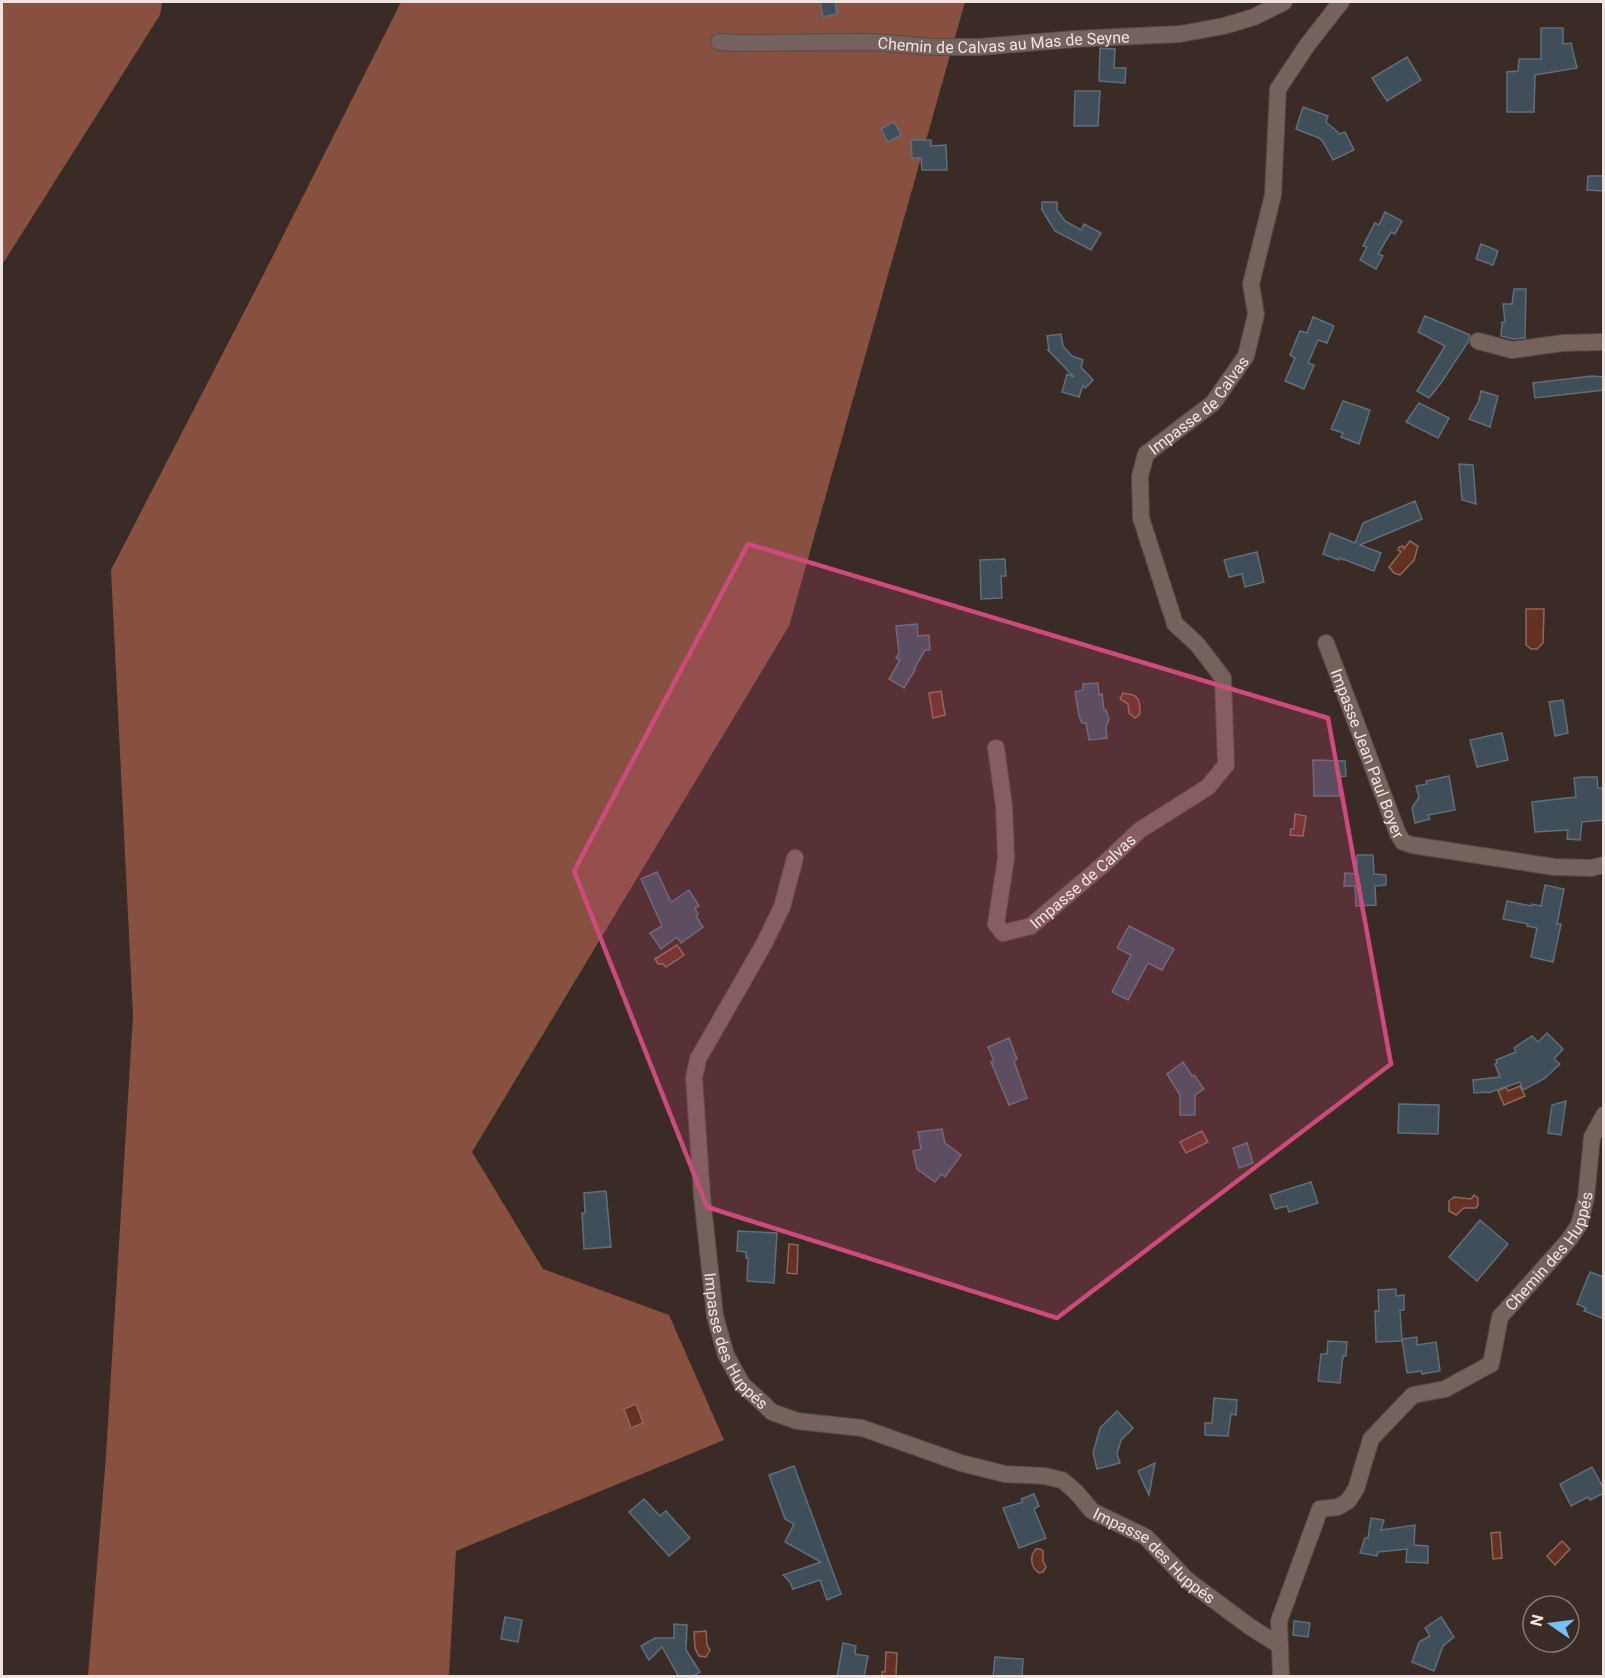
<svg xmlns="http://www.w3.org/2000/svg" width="1605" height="1678" viewBox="0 0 1605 1678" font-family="Roboto,sans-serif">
	<rect width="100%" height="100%" fill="#3b2b26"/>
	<!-- forest -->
	<g fill="#885041">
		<polygon points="2,2 162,2 160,15 2,265"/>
		<polygon points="401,2 965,2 789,626 472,1152 543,1269 669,1315 724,1440 456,1551 449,1676 88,1676 106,1456 133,1016 111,570 274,254"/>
	</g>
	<!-- water -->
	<g fill="#653123" stroke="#8e675c" stroke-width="1.5">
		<polygon points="1410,541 1418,546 1414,560 1400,575 1394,573 1389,567 1401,552 1398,550 1399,547 1403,546 1404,549"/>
		<polygon points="1526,609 1544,609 1543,643 1537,649 1531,649 1526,645"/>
		<polygon points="941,691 945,715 933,718 929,693"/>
		<path d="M1123,693C1126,694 1129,694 1133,695C1140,697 1141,710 1139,715L1135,718L1129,713L1128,704L1120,699Z"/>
		<polygon points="1295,814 1306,816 1303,836 1290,835 1291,829 1294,829"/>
		<polygon points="677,945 684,955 666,967 663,964 658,964 655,959"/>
		<polygon points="1520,1086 1525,1096 1504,1105 1498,1091 1506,1087 1508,1091"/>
		<polygon points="1202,1131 1208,1142 1186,1153 1180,1142"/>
		<polygon points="1474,1195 1478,1198 1478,1205 1476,1208 1464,1208 1456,1215 1449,1211 1449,1201 1454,1197 1471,1199"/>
		<polygon points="789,1244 798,1245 797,1274 787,1273"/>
		<polygon points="636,1404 643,1423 631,1428 624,1409"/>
		<polygon points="1500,1532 1502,1558 1493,1559 1491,1533"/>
		<polygon points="1562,1541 1570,1549 1555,1565 1547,1556"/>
		<path d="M1036,1549H1040L1043,1551V1561L1046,1567L1043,1572L1039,1573C1031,1568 1029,1556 1036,1549Z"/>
		<polygon points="706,1631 707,1645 710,1650 706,1657 699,1656 695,1648 694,1632"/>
		<polygon points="886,1652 897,1653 896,1676 882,1676 882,1672 885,1672"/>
	</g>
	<!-- building -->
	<g fill="#404e59" stroke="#5f6e7a" stroke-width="1.5">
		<polygon points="820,2 835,2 837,14 823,17"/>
		<polygon points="1541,28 1563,28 1563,44 1571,43 1577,68 1535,75 1534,112 1507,112 1507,72 1518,71 1519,59 1541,59"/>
		<polygon points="1100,48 1115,49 1114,68 1126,68 1125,83 1099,81"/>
		<polygon points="1407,57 1421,80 1387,101 1372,78"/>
		<polygon points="1075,91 1100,91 1098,126 1074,126"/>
		<polygon points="1303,107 1328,116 1326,122 1340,134 1345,132 1354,150 1333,160 1323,142 1319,138 1296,129"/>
		<polygon points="894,122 901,135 888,142 881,129"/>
		<polygon points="911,140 931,140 931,146 946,145 947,170 922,170 921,158 912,158"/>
		<polygon points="1588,176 1604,176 1604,191 1587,190"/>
		<polygon points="1042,202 1057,202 1057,210 1065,221 1081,230 1084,224 1101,233 1091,250 1055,231 1042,210"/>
		<polygon points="1385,212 1402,221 1395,234 1391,232 1378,254 1383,256 1376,269 1360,260 1367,247 1363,246 1375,223 1379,225"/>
		<polygon points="1481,244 1498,251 1493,265 1476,259"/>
		<polygon points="1514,289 1526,289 1525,338 1513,339 1501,336 1502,322 1505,322 1503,304 1512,304"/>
		<polygon points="1425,316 1470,335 1468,342 1441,383 1429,398 1417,391 1445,346 1418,332"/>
		<polygon points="1313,317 1334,326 1327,343 1318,340 1308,363 1314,365 1304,389 1285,381 1295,358 1290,355 1300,331 1307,333"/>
		<polygon points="1061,334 1063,346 1072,356 1083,360 1081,367 1093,380 1085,388 1083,385 1079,397 1062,392 1067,374 1074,377 1048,350 1049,350 1047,336"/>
		<polygon points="1592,376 1604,377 1604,390 1535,398 1533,383"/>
		<polygon points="1481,391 1498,396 1490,427 1469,419 1479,401"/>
		<polygon points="1343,401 1370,410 1359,444 1341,437 1343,433 1331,429"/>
		<polygon points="1419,403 1449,418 1438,438 1406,422"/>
		<polygon points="1459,464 1473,465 1476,504 1462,500"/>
		<polygon points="1415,501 1422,519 1360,545 1381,553 1374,571 1340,558 1339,560 1323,554 1330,533 1355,543 1363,523"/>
		<polygon points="1257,552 1264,582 1245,587 1242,574 1229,577 1224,560"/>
		<polygon points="1005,559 1006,576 1001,576 1002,598 981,599 980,560"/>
		<polygon points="917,624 918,636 929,635 930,650 925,650 914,669 915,670 904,688 889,679 900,660 896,658 899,653 896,626"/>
		<polygon points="1098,683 1099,695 1102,694 1104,710 1106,710 1109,719 1106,727 1107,738 1089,740 1086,723 1082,723 1079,716 1075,692 1083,690 1083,684"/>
		<polygon points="1563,700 1568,733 1555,736 1549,702"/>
		<polygon points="1502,733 1508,760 1477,767 1470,740"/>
		<polygon points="1313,760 1345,761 1346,776 1339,777 1339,796 1314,796"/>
		<polygon points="1449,776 1455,810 1428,815 1430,819 1415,823 1412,808 1419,797 1416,786 1427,784 1426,781"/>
		<polygon points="1582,777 1597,777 1598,788 1604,788 1604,820 1582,822 1580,840 1567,839 1568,830 1535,832 1532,802 1576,797 1574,778"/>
		<polygon points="1357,855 1373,855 1374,874 1386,875 1386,885 1375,886 1376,905 1356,906 1355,886 1344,886 1345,873 1357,874"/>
		<polygon points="657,872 671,902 689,890 699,906 695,908 698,914 696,916 703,927 681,943 677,937 661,949 650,933 662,926 641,879"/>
		<polygon points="1545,885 1564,889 1557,924 1561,924 1553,962 1531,957 1537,928 1527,926 1528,924 1503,919 1507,901 1531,906 1532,904 1541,906"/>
		<polygon points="1129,926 1174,949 1162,970 1148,963 1128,1000 1112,992 1131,955 1117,948"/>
		<polygon points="1547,1033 1563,1049 1554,1059 1560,1064 1544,1079 1523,1090 1520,1082 1488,1093 1487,1092 1474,1093 1473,1080 1500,1077 1495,1064 1497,1063 1496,1060 1516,1052 1514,1048 1532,1036 1538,1042"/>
		<polygon points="1009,1038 1017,1059 1014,1061 1027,1098 1009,1105 991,1062 994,1061 988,1047"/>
		<polygon points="1183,1062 1192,1076 1194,1075 1204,1089 1195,1095 1195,1115 1180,1115 1180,1095 1167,1074"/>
		<polygon points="1566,1101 1561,1135 1548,1133 1552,1105"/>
		<polygon points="1399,1104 1439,1105 1438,1134 1398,1133"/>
		<polygon points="942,1129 945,1143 961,1155 945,1177 941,1174 935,1182 917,1169 913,1151 921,1149 918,1132"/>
		<polygon points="1247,1143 1253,1163 1239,1168 1233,1148"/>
		<polygon points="1311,1182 1318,1203 1289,1212 1287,1206 1275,1209 1270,1195"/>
		<polygon points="606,1191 611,1247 584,1249 582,1213 585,1213 584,1193"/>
		<polygon points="1480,1220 1508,1244 1477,1281 1449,1257"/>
		<polygon points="738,1231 777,1233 774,1283 747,1281 748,1258 746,1258 746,1252 737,1251"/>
		<polygon points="1590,1272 1604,1277 1604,1319 1584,1311 1586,1308 1577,1304"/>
		<polygon points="1396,1289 1396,1296 1404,1295 1404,1310 1400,1310 1402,1341 1376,1342 1375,1311 1379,1311 1378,1290"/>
		<polygon points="1417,1337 1417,1345 1436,1342 1440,1371 1422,1374 1421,1371 1407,1373 1402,1339"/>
		<polygon points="1328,1341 1347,1342 1346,1356 1343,1356 1340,1383 1318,1381 1321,1354 1327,1354"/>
		<polygon points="1214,1398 1237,1400 1236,1415 1231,1414 1228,1436 1205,1435 1205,1423 1212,1423"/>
		<polygon points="1117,1411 1133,1428 1121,1440 1117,1454 1120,1463 1097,1469 1093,1453 1100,1428"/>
		<polygon points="1155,1463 1149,1495 1138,1471"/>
		<polygon points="794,1466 841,1594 827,1600 820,1580 793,1589 790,1582 783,1575 821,1562 785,1542 794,1524 785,1519 769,1475"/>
		<polygon points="1592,1467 1604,1489 1604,1493 1590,1500 1588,1497 1571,1506 1560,1484"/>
		<polygon points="1034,1494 1039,1506 1034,1509 1046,1538 1019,1548 1003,1508 1023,1502 1021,1499"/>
		<polygon points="644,1499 660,1516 666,1511 690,1538 669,1556 629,1512"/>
		<polygon points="1371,1518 1384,1520 1381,1530 1415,1525 1414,1545 1428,1546 1428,1563 1406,1562 1407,1549 1378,1552 1377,1556 1360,1553 1365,1538 1368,1538"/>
		<polygon points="505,1617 522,1620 518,1642 501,1639"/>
		<polygon points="1441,1617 1454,1637 1443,1646 1434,1671 1412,1662 1419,1642 1430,1636 1425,1628"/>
		<polygon points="1294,1621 1310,1623 1308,1637 1293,1635"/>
		<polygon points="674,1624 687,1625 686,1650 700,1672 692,1677 679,1677 662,1647 649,1660 641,1646 655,1638 674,1638"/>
		<polygon points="843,1643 856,1646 855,1654 868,1656 864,1677 837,1677"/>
		<polygon points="995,1657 1023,1659 1022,1677 993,1677"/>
	</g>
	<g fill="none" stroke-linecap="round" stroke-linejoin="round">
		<!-- minor casing -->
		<g stroke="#574945" stroke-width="18">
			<g id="minor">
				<path id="s1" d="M719,42L741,43L873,42L934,47H979L1074,39L1180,34L1224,26L1254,17L1284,2"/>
				<polyline points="1478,341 1512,350 1563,343 1604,342"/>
				<path id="s2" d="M1326,643L1398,834L1403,842L1412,845L1554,867L1591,868L1604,865"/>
				<path id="s3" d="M996,748L1004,806L1006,858L996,924L1003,933L1031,926L1105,863L1140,830L1208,787L1226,765L1223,678L1197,644L1175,624L1141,518L1140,476L1146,454L1213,403L1246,356L1256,314L1251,284L1273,195L1278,89L1308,44L1341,2"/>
				<path id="s4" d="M795,858L782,907L764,944L698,1059L694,1078L702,1196L715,1316L726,1355L742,1384L772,1412L797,1421L862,1428L961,1463L1005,1474L1044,1476L1062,1480L1076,1492L1092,1511L1146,1537L1187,1580L1249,1626L1280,1646"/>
				<path id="s5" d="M1281,1676L1279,1621L1320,1509L1338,1507L1348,1501L1356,1489L1371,1439L1413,1395L1445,1389L1491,1364L1500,1317L1568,1241L1579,1225L1586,1198L1592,1137L1604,1115"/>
			</g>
		</g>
		<!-- minor -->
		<use href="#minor" stroke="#75625d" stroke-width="16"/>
	</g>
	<!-- marked area -->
	<path fill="#cd4b7c" fill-opacity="0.2" stroke="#cd4b7c" stroke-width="4.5" stroke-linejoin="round" d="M748,544L1328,718L1391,1064L1057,1318L707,1207L574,871Z"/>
	<g text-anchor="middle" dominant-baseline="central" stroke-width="6" stroke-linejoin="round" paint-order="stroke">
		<!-- street labels -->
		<g font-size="16" fill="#efe4e0" stroke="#3b2b26">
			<text stroke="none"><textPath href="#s1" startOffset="285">Chemin de Calvas au Mas de Seyne</textPath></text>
			<text stroke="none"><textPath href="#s3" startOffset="880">Impasse de Calvas</textPath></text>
			<text stroke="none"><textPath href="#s2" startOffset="118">Impasse Jean Paul Boyer</textPath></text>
			<text stroke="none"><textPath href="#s3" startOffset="286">Impasse de Calvas</textPath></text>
			<text stroke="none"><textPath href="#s5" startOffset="548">Chemin des Huppés</textPath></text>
			<text stroke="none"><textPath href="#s4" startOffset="514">Impasse des Huppés</textPath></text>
			<text stroke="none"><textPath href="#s4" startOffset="1018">Impasse des Huppés</textPath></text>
		</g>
	</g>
	<!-- border -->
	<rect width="1605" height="1678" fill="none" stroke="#efe4e0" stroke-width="6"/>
	<!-- north arrow -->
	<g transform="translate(1551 1624) rotate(284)"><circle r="28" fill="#3b2b26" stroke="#837570" stroke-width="1.5"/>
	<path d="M0-4.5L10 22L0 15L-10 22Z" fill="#75c0f6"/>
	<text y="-9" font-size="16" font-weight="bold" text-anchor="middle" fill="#efe4e0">N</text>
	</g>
</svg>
